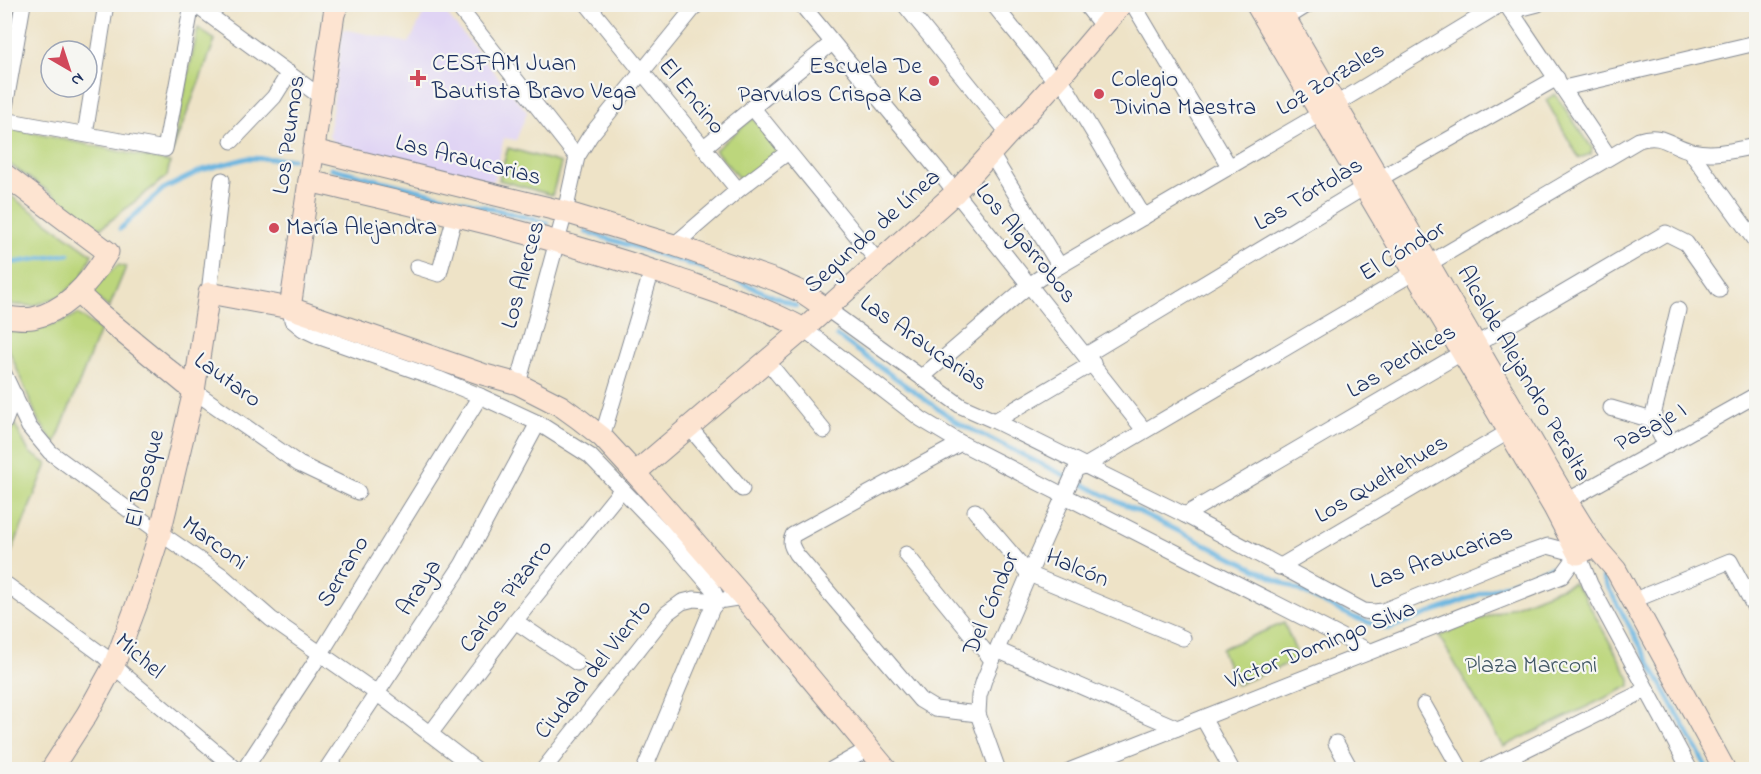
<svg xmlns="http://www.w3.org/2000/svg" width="1761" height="774" viewBox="0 0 1761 774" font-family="'Indie Flower',sans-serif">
	<rect width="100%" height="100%" fill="#f6f6f2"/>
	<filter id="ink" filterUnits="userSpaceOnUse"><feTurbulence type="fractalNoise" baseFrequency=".0167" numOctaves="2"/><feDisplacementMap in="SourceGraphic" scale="12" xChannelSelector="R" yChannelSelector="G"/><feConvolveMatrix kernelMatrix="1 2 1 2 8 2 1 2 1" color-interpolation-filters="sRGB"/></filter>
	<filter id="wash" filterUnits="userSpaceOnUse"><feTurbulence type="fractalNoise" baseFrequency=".008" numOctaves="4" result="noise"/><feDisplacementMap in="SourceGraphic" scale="24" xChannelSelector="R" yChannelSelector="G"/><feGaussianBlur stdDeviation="1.35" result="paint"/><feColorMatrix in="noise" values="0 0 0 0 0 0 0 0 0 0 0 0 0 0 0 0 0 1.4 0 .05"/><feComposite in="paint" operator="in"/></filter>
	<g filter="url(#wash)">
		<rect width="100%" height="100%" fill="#eee3c7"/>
		<!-- built -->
		<polygon fill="#e0d4f4" points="428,5 439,5 527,112 516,140 504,138 493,182 334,143 329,136 343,29 409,43"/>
		<!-- green -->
		<g fill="#bcd67c" stroke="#6c826d" stroke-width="1.5">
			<polygon points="198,28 215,40 171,155"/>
			<polygon points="1555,94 1592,148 1591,154 1579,158 1546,100"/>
			<polygon points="753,118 782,151 742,182 715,150"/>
			<polygon points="5,127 170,162 167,176 101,228 5,161"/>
			<polygon points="508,148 561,163 552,195 499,180"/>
			<polygon points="4,191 92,254 82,277 61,296 33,306 5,304"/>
			<polygon points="118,265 126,267 109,308 93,295 95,286"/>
			<path d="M78,314L100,330L55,444L38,420L5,340V332C33,329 52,328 78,314Z"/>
			<polygon points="11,417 29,452 47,464 5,568 4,436"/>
			<polygon points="1573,583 1583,594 1630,679 1630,686 1503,747 1439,636"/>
			<polygon points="1284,623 1299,659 1236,685 1221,649"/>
		</g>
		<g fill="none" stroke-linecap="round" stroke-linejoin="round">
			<!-- stream -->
			<g stroke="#66b4e0" stroke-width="4.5">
				<polyline points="331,168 548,223"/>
				<polyline points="120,229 163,189 202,170 248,158 293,159"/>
				<polyline points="586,232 719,273 796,306"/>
				<polyline points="4,264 69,254"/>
				<polyline points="837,336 958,423 1353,617 1388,629 1551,567"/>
				<polyline points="1603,578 1708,770"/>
			</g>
		</g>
	</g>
	<g filter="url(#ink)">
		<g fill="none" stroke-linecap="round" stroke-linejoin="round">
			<!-- street casing -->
			<g stroke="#848992" stroke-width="17">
				<g id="street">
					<polyline points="194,4 321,97"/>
					<polyline points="456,4 577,157"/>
					<polyline points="587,4 738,190"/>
					<polyline points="801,4 942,175 1144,430"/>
					<polyline points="904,4 1009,134"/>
					<polyline points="993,4 1056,82"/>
					<polyline points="1085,4 1103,27"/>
					<polyline points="1133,4 1229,166"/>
					<polyline points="1506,4 1609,157"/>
					<polyline points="1511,11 1538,4"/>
					<polyline points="1285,19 1309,4"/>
					<polyline points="1060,77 1144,217"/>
					<polyline points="1564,88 1756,43"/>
					<polyline points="752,107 879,263"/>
					<polyline points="4,113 23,4"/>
					<polyline points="4,120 165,149 192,4"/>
					<polyline points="85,134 106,4"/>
					<polyline points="232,141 274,97 289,73"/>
					<polyline points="703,148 832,43"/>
					<polyline points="1690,151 1756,242"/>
					<polyline points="991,154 1059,265"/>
					<polyline points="674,245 738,190 788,152"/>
					<polyline points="417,267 439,274 455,216"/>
					<polyline points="209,293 222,180"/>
					<polyline points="290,308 292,320 303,329 320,337 439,379 480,396 538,423 590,456 669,538 712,588 718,601"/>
					<polyline points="827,309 961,406 995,421 1185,515 1364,611 1374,612 1383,611 1497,564 1548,546 1578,554"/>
					<polyline points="804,329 921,419 961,443 1369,651"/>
					<polyline points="1086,355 1363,188 1557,78"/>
					<polyline points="767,361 824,431"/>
					<polyline points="4,374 29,427 50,452 160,533 221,575 271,619 378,694 477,770"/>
					<polyline points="922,377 1029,285 1046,274 1308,121 1501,4"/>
					<polyline points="518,384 565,212 577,157 590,136 697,4"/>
					<polyline points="194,391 299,464 358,492"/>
					<polyline points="1611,408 1652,420"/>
					<polyline points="995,421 1093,363"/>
					<polyline points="4,423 15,395"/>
					<polyline points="690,428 742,489"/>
					<polyline points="602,437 652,270"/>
					<path d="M961,443L793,535C789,543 792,547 796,554L920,700L935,709L978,714"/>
					<polyline points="1666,445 1652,420 1678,310"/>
					<polyline points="1567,501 1756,395"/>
					<polyline points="975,511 1029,574 1183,638"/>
					<polyline points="1185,515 1666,233 1686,243 1719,290"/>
					<polyline points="906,554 992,660"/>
					<polyline points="1578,554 1590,584 1690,770"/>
					<polyline points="1279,567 1508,432"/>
					<polyline points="7,585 104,656 123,674 237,770"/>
					<polyline points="1632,601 1730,561 1756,610"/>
					<polyline points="515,621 577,663"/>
					<polyline points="997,650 1177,728"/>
					<polyline points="1424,705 1461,770"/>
					<polyline points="1203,718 1232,770"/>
					<polyline points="430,734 515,621 622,489"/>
					<polyline points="1336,743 1351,770"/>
					<polyline points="4,768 6,770"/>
					<polyline points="244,770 321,653 480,396"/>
					<polyline points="326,770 462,565 538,423"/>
					<polyline points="543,770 667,613 682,602 694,599 718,601 743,597"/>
					<polyline points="644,770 712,608 718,601"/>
					<polyline points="831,770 870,748"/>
					<path d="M998,770L978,714L979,696L984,680L1029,574L1076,469L1085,466L1639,140C1663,132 1671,147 1692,151C1714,156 1735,150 1756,146"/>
					<polyline points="1071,770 1562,576 1578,554"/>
					<polyline points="1484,770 1646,690"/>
				</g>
			</g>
			<!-- secondary casing -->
			<g stroke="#848992" stroke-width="23">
				<g id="secondary">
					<polyline points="1256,4 1554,508 1578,554 1595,546"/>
					<polyline points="1277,4 1567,501 1595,546 1616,570 1725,770"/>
					<polyline points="313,150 565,212 674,245 775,280 802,292 827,309"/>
					<path d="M4,174L108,252C91,281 67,311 33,318C24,320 13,317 4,317"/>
					<path d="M309,181C432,210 557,237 678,279C721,294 764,307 804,329"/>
					<polyline points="78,293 99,313 194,391"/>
					<polyline points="290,308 334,14 338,4"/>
					<polyline points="635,473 804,329 955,193 1060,77 1122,4"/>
					<polyline points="51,770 87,714 114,665 138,601 160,533 194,391 209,293 290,308 482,374 518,384 561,406 579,419 602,437 635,473 743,597 887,770"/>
				</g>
			</g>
			<!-- street -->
			<use href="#street" stroke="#fff" stroke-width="15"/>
			<!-- secondary -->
			<use href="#secondary" stroke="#fde4d1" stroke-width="21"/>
		</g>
	</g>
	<!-- markers -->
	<g fill="#d1495b" stroke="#f6f6f2" stroke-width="2">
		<path d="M415 69h6v6h6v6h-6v6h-6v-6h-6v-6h6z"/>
		<circle cx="934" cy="81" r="6"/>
		<circle cx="1099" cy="94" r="6"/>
		<circle cx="274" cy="228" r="6"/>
	</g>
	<g text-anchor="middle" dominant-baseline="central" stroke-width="4.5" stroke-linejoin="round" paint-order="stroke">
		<!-- poi labels -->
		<g font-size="24" fill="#1b2f5e" stroke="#f6f6f2" text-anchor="start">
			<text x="432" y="64">CESFAM Juan<tspan x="432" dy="28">Bautista Bravo Vega</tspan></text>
			<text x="922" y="67" text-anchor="end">Escuela De<tspan x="922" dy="28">Parvulos Crispa Ka</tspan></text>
			<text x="1111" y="80">Colegio<tspan x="1111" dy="28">Divina Maestra</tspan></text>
			<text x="286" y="228">María Alejandra</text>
		</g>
		<!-- street labels -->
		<g font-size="24" fill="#1b2f5e" stroke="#f6f6f2">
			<text transform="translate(1331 80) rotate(-31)">Loz Zorzales</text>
			<text transform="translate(691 97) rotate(51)">El Encino</text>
			<text transform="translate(290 135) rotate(-82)">Los Peumos</text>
			<text transform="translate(468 161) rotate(14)">Las Araucarias</text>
			<text transform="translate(1309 195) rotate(-31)">Las Tórtolas</text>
			<text transform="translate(873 232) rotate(-42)">Segundo de Línea</text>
			<text transform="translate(1025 244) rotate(51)">Los Algarrobos</text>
			<text transform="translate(1403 252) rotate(-31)">El Cóndor</text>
			<text transform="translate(524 275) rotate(-75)">Los Alerces</text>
			<text transform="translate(923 344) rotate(35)">Las Araucarias</text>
			<text transform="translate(1402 362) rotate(-31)">Las Perdices</text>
			<text transform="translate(1523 374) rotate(60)">Alcalde Alejandro Peralta</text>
			<text transform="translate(227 381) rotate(36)">Lautaro</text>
			<text transform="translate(1651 428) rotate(-29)">Pasaje I</text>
			<text transform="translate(146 479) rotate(-76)">El Bosque</text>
			<text transform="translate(1382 480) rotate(-31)">Los Queltehues</text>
			<text transform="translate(214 544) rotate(36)">Marconi</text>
			<text transform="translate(1442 558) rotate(-20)">Las Araucarias</text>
			<text transform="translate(1077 569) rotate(23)">Halcón</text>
			<text transform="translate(344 572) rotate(-59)">Serrano</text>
			<text transform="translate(420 588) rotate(-57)">Araya</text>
			<text transform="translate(507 597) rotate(-52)">Carlos Pizarro</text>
			<text transform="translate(992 604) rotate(-67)">Del Cóndor</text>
			<text transform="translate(1321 646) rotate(-22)">Víctor Domingo Silva</text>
			<text transform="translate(139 657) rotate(41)">Michel</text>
			<text transform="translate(594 670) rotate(-51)">Ciudad del Viento</text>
		</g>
		<!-- park labels -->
		<g font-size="24" fill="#435966" stroke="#f6f6f2">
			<text x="1531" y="666">Plaza Marconi</text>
		</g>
	</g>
	<!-- margin -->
	<rect width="1761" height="774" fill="none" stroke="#f6f6f2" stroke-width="24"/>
	<!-- north arrow -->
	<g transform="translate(69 69) rotate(141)"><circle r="28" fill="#f6f6f2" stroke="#9ea6b7" stroke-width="1.5"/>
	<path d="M0-4.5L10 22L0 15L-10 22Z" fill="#d1495b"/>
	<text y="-9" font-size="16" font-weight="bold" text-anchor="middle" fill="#1b2f5e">N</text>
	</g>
</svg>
